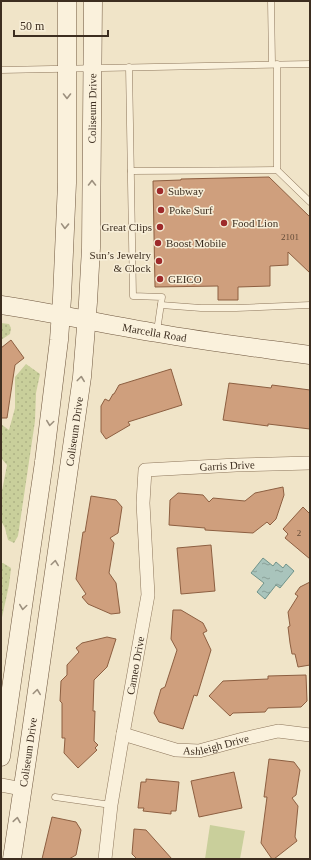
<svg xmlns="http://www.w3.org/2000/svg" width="311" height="860" viewBox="0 0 311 860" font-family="'Times New Roman',serif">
	<defs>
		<pattern id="grass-dots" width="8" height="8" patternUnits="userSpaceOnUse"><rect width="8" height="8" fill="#c9cf9b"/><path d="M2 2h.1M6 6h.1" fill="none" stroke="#aeb285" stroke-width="1.8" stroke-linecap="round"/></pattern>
		<pattern id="water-ripples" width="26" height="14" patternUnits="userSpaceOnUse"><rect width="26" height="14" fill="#a9c4bc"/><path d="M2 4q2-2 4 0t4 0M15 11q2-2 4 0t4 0" fill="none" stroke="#8ba098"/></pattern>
	</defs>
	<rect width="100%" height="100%" fill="#f0e4c8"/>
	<!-- grass -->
	<g fill="url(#grass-dots)">
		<polygon points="1,323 9,324 11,328 10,334 1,340"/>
		<polygon points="26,364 40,374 36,393 35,421 18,536 14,543 8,540 5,528 1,521 1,496 7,465 1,458 1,424 9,430 15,408 15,377"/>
		<polygon points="1,563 3,563 11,568 9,585 1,622"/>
	</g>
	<!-- pitch -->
	<polygon fill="#c9cf9b" points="210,825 245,831 240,859 205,859"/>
	<!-- water -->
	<polygon fill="url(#water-ripples)" stroke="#6f938a" points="263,558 273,566 276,562 283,568 286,564 294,571 280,588 276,585 265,599 257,592 264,583 251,573"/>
	<!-- building -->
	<g fill="#cf9f7d" stroke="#8d5f41">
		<polygon points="269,177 310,217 310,273 288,252 288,265 270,266 270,286 238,287 238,300 218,300 218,286 155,287 153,181 181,180 181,179"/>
		<polygon points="11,340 24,358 15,365 7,418 1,418 1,348"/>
		<polygon points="171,369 182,405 128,422 130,425 106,439 101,432 101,406 105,399 109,401 113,394 114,394 119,385"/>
		<polygon points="229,383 271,388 272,385 310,390 310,429 268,424 268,426 223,420"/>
		<polygon points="283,487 284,495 276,519 270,525 267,522 253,533 205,530 205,528 169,525 170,500 178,493 203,495 209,502 213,498 245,501 255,493"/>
		<polygon points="91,496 116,500 122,507 118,533 110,538 114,543 109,573 116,583 120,613 111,614 88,604 82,597 86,594 76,579 83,532 85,532"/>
		<polygon points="303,507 310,514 310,559 285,538 288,534 283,529"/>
		<polygon points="211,545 215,591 181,594 177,548"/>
		<polygon points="310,582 310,665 298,667 295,654 292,654 290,643 288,627 290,626 288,612 298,596 295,594 300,587"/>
		<polygon points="173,610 181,610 203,623 207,631 203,633 211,650 197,696 194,695 183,729 159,722 154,713 161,689 165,687 177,650 171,639"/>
		<polygon points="107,637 116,639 107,667 94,680 93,711 95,711 94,741 98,745 95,748 97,750 78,768 64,753 65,738 62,738 62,703 60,701 61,681 67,675 67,665 79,652 76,648 82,643"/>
		<polygon points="306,675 307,701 301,707 268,708 265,712 233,713 230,716 209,696 223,681 268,679 268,676"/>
		<polygon points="269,759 294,762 300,770 296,795 292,798 298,806 295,837 297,841 274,859 272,859 261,843 267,797 264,797"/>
		<polygon points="234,772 242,808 199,817 191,781"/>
		<polygon points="146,779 179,782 176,811 171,811 171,814 143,811 144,808 138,808 141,782 146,782"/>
		<polygon points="52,817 76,822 81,830 76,855 69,859 42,859"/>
		<polygon points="134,829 146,830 172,859 137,859 132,854"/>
	</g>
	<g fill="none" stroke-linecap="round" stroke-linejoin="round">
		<!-- lane casing -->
		<g stroke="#8d765c" stroke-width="7">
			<g id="lane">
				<polyline points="271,1 272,64"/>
				<polyline points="277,64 277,170"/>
				<polyline points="129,67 133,296 162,297 157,331"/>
				<polyline points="1,70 310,64"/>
				<polyline points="131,171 277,170 310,202"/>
				<polyline points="161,305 201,308 236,308 310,305"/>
				<polyline points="55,797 111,805"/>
			</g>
		</g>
		<!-- street casing -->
		<g stroke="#8d765c" stroke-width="14">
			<g id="street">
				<path id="s1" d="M123,734L176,750L199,751L243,739L278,731L310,735"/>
				<polyline points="1,785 22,789"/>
				<path id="s2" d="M105,859L111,805L123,734L148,595L143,503L145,470L236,465L310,463"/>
			</g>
		</g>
		<!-- secondary casing -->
		<g stroke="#6f573f" stroke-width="19">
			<g id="secondary">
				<path id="s3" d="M1,305C53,313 105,324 157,333C207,342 259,348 310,355"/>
				<polyline points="1,757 44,462 59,340 62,298 67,183 67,1"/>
				<path id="s4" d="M12,859L28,753L82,377L88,302L91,248L93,1"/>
			</g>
		</g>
		<!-- lane -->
		<use href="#lane" stroke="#faf1dc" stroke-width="6"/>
		<!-- street -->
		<use href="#street" stroke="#faf1dc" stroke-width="13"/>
		<!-- secondary -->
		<use href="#secondary" stroke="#faf1dc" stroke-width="18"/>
	</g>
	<!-- one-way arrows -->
	<defs><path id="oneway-chevron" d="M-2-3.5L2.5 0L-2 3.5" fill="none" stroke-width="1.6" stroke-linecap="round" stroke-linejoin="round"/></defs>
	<g stroke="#9c907e">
		<use href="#oneway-chevron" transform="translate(67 96) rotate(90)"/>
		<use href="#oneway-chevron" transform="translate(92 183) rotate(-90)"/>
		<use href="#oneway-chevron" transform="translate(65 226) rotate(92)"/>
		<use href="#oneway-chevron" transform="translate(81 379) rotate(-83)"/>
		<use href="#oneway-chevron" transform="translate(50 423) rotate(98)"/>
		<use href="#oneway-chevron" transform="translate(55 563) rotate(-82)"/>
		<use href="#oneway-chevron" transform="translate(23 607) rotate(98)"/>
		<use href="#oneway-chevron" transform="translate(37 692) rotate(-82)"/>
		<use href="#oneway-chevron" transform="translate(17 820) rotate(-81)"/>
	</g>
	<!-- markers -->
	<g fill="#9e2a2b" stroke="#f7eed8" stroke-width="1.5">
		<circle cx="160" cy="191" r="4"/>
		<circle cx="161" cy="210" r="4"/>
		<circle cx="224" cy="223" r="4"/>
		<circle cx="160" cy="227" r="4"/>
		<circle cx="158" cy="243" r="4"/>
		<circle cx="159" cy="261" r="4"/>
		<circle cx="160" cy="279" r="4"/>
	</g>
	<g text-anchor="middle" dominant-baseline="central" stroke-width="3" stroke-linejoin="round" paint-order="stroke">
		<!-- number labels -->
		<g font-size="9" fill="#624a37">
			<text x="290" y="237">2101</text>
			<text x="299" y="533">2</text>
		</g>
		<!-- street labels -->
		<g font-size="11" fill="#3d2e20" stroke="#f7eed8">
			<text stroke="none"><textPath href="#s4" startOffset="756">Coliseum Drive</textPath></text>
			<text stroke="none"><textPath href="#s3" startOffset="156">Marcella Road</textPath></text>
			<text stroke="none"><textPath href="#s4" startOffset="432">Coliseum Drive</textPath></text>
			<text stroke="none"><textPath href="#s2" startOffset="475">Garris Drive</textPath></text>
			<text stroke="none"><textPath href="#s2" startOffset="196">Cameo Drive</textPath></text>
			<text stroke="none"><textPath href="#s1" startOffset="96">Ashleigh Drive</textPath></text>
			<text stroke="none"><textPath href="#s4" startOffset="108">Coliseum Drive</textPath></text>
		</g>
		<!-- poi labels -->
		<g font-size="11" fill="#3d2e20" stroke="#f7eed8" text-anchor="start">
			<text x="168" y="191">Subway</text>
			<text x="169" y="210">Poke Surf</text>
			<text x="232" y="223">Food Lion</text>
			<text x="152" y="227" text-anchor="end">Great Clips</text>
			<text x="166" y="243">Boost Mobile</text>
			<text x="151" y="255" text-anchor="end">Sun’s Jewelry<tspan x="151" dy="13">&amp; Clock</tspan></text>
			<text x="168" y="279">GEICO</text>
		</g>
	</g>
	<!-- border -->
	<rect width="311" height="860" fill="none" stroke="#3d2e20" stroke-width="4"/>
	<!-- scale -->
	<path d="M14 30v6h94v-6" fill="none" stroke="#3d2e20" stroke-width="2"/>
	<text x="20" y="30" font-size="12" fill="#3d2e20" stroke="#f7eed8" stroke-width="3" paint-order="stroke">50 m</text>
</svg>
